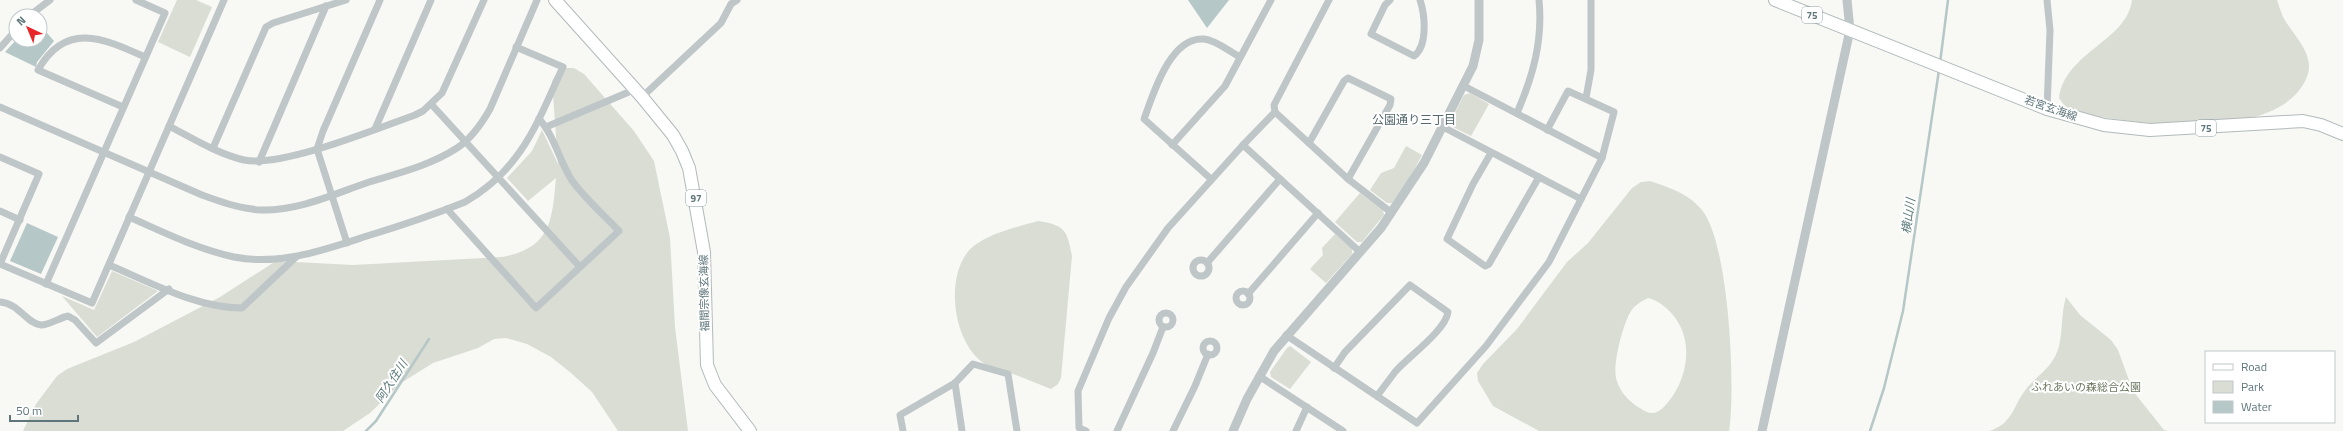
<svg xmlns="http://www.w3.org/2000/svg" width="2343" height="431" viewBox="0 0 2343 431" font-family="'Titillium Web','Noto Sans JP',sans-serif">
	<rect width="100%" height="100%" fill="#f8f8f5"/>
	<!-- green -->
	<g fill="#daddd4" fill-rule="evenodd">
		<polygon points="177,0 196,0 212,7 190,57 158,42"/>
		<path d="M2132,0H2277C2279,6 2281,12 2283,17C2291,32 2310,49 2309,68C2308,78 2303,86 2296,94C2252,141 2126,123 2068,111L2059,98C2065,52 2127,41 2132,0Z"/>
		<path d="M567,68H574L584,74L634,131L654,161L670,238L675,327L688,431H618L592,392L571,373L551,357L527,344L506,338L494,339L478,348L433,363L401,383L370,413L343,431H23L36,404L57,376L67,369L134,342L220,297L276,261L353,265L502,257C551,248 552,221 556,178L528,201L507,178L532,151L542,130L558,164L552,81L556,75Z"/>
		<polygon points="1470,93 1489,104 1471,136 1453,127 1451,120 1464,95"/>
		<polygon points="1406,146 1422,155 1408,181 1392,203 1387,203 1370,190 1381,173 1394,168"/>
		<path d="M1650,181C1670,188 1688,193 1702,210C1729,243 1736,388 1729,431H1539L1493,406L1478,381L1477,373L1483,364L1517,329L1567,262L1588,243L1632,188L1641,182ZM1648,298C1658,300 1666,307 1673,315C1694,340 1688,377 1669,401C1664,407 1659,413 1652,413C1646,413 1640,408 1635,405C1626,398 1619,390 1616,378C1613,362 1623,324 1631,311C1635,305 1642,301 1648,298Z"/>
		<polygon points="1360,193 1383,210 1384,215 1362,242 1357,242 1335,222"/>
		<path d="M1038,221C1065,225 1067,230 1072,256L1061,378L1058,384L1051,389C1035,383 1019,376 1003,370C997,368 990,367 985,364C954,344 945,282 967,253C981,235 1017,227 1038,221Z"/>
		<polygon points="1335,234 1352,249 1352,254 1326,283 1310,269 1323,255 1322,248"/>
		<polygon points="112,271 158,291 97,337 62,296 94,310"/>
		<path d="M2066,297L2080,315L2111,340L2118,350L2133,391L2164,430L2168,431H1990C1996,428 2002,426 2006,421C2014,413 2017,401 2024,392C2036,375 2053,369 2059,346C2063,330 2061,313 2066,297Z"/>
		<polygon points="1290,346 1311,362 1290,389 1271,377 1270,372 1287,348"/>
	</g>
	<!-- water -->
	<g fill="#b5c7c7">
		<polygon points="1188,0 1229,0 1207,28"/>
		<polygon points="40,25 54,41 37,62 36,67 5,52 16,40 40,40"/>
		<polygon points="27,223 58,237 41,274 10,261"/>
	</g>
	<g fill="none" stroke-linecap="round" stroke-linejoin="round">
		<!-- stream -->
		<g stroke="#b5c7c7" stroke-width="2.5">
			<polyline points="1940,63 1948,0"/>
			<polyline points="366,431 376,421 429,339"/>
			<polyline points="1870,431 1884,388 1903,311 1939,70"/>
		</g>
		<!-- primary casing -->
		<g stroke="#b2babc" stroke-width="14">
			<g id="primary">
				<polyline points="555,0 642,97 673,135 682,151 689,168 704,252 707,365 715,385 750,431"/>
				<polyline points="1775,0 2047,109 2104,125 2150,130 2303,121 2321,125 2343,134"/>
			</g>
		</g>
		<!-- minor -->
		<g stroke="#bfc6c8" stroke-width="7">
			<polyline points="1329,0 1274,105 1275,112 1348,179 1392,213"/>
			<path d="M1390,0L1385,5L1371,34L1414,56C1428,46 1425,15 1420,0"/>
			<polyline points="29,16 50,0"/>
			<polyline points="0,48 16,30"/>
			<polyline points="1464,86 1602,158"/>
			<polyline points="642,97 721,23 731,4 737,0"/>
			<polyline points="1586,98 1591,70 1591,0"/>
			<polyline points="432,105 580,267"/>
			<path d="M0,107L202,195C221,202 241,209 261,210C299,211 334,194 369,182C399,173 431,165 457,148C471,139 482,123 490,109L537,0"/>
			<path d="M123,107L38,70C66,20 105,39 145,57"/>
			<polyline points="2047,109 2050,30 2047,0"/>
			<polyline points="1275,112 1243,145 1360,252"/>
			<path d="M1517,113C1533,76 1543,41 1539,0"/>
			<path d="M169,126C192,138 218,154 244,160C281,168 376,129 415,115L423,111L442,93L484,0"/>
			<polyline points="546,127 636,89"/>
			<polyline points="1443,127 1581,199"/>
			<polyline points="375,129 431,0"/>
			<polyline points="1309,143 1344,81 1348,78 1391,99 1390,105 1348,179"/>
			<polyline points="1172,145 1225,86 1271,0"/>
			<polyline points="213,148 266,27 273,23 346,0"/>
			<polyline points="1491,153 1473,184 1447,239 1485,266 1489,264 1539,177"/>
			<polyline points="0,157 39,174 0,264 92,303 224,0"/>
			<polyline points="259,162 326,6"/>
			<path d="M1211,179L1144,119C1153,95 1170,36 1204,39C1216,40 1230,52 1240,57"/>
			<path d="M447,209L536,308L619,231C603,214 584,198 571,179C559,160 554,135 539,119"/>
			<polyline points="0,211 20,220"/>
			<path d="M129,217C163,232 197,249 234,257C280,266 324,250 367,236C400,226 433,215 465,202C522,169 537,123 563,67L516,47"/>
			<polyline points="347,243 317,149 323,131 380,0"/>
			<circle cx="1201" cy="268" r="8"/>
			<polyline points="1207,263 1280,179"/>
			<path d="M109,265C150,282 196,308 242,308L295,258"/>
			<polyline points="46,284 165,13 136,0"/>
			<circle cx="1243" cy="298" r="7"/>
			<polyline points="1248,294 1318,213"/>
			<path d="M0,302C19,303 27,324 41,325C49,325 59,318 68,316L75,320L96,343L169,289"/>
			<circle cx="1166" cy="320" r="7"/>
			<polyline points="1286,335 1417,423 1486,346 1549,262 1602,158 1614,112 1568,91 1547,130"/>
			<circle cx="1210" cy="348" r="7"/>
			<path d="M1334,368L1345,352L1410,285L1448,312C1446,330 1408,357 1395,372C1389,380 1383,388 1377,396"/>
			<polyline points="1259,376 1343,431"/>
			<polyline points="955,383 962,431"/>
			<polyline points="903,431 900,415 955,383 973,364 1008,374 1017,431"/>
			<polyline points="1086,431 1079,428 1078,391 1109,318 1126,287 1168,228 1243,145"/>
			<polyline points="1117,431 1153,353 1163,327"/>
			<polyline points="1173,431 1195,386 1208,354"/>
			<polyline points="1296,431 1307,407"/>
		</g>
		<!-- tertiary -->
		<g stroke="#bfc6c8" stroke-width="9">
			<polyline points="1233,431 1247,399 1274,351 1381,228 1424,163 1473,66 1479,40 1479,0"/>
			<polyline points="1762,431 1850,30 1847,0"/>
		</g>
		<!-- primary -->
		<use href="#primary" stroke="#fff" stroke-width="12"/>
	</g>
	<g text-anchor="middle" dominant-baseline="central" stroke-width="4" stroke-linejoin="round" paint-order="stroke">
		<!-- shield labels -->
		<g fill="#fff" stroke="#8e9fa3" stroke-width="1">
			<rect x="1802" y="7" width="20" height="16" rx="3"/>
			<rect x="2196" y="120" width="20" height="16" rx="3"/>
			<rect x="686" y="190" width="20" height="16" rx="3"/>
		</g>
		<g font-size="10" font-weight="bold" fill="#5e767b">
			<text x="1812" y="15">75</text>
			<text x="2206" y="128">75</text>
			<text x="696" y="198">97</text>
		</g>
		<!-- street labels -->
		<g font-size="11" fill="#5e767b" stroke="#fff">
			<text transform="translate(2051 108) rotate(19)">若宮玄海線</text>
			<text transform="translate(704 293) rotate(-91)">福間宗像玄海線</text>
		</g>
		<!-- park labels -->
		<g font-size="11" fill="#6c7961" stroke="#fff">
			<text x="2086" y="387">ふれあいの森総合公園</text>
		</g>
		<!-- neighbourhood labels -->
		<g font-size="12" fill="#55686c" stroke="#fff">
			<text x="1414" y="119">公園通り三丁目</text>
		</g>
		<!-- water labels -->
		<g font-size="12" font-style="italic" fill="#5e7b7c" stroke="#fff">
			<text transform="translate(1908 216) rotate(-82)">横山川</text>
			<text transform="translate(391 381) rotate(-57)">阿久住川</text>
		</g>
	</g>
	<!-- legend -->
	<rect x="2205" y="351" width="130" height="72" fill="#ffffff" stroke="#bfc8ca"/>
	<rect x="2213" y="364" width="20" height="6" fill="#ffffff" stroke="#bfc8ca"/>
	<text x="2241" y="371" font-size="12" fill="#5e767b">Road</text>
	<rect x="2213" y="381" width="20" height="12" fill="#daddd4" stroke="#bfc8ca"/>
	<text x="2241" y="391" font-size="12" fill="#5e767b">Park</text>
	<rect x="2213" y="401" width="20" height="12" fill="#b5c7c7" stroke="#bfc8ca"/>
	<text x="2241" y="411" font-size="12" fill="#5e767b">Water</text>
	<!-- north arrow -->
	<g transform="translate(28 28) rotate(316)"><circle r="19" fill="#ffffff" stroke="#bfc8ca"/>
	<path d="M0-3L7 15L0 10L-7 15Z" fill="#e82629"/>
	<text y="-6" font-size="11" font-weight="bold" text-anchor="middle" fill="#5e767b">N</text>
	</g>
	<!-- scale -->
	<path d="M10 415v6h68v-6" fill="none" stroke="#5e767b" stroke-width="2"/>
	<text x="16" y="415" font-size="12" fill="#5e767b" stroke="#ffffff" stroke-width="3" paint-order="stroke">50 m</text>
</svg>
